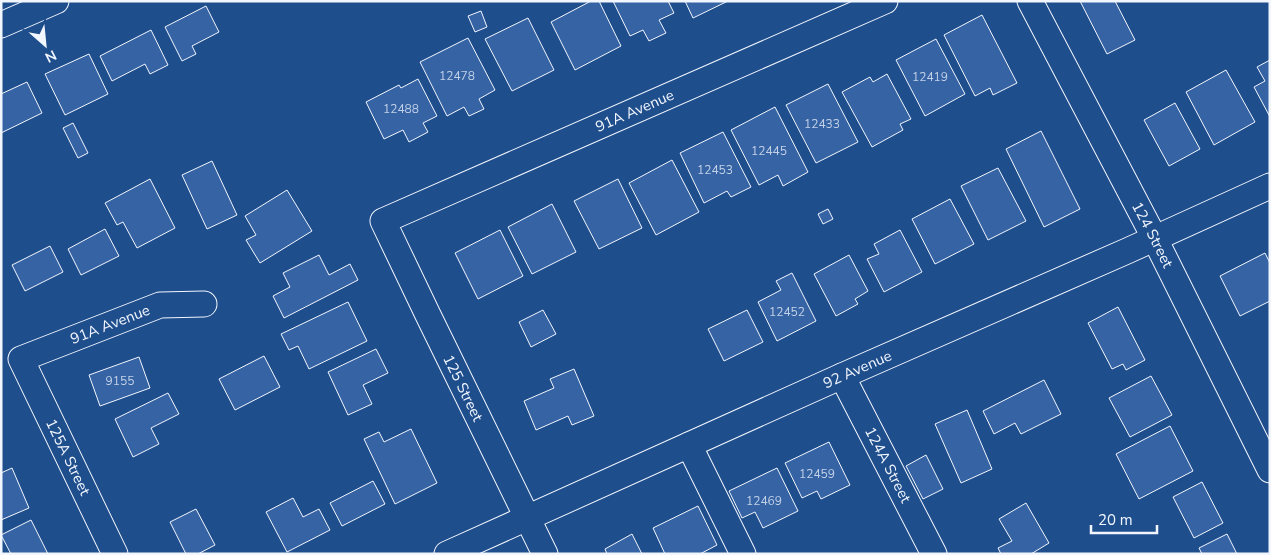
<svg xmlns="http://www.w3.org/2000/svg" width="1271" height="555" viewBox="0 0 1271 555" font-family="'Nunito Sans',sans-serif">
	<rect width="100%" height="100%" fill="#1f4e8c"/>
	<!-- building -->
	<g fill="#3563a3" stroke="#f2f6ff">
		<polygon points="591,1 599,1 621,46 575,70 551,22"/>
		<polygon points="613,1 668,1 674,13 659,20 666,33 649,41 643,30 630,36"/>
		<polygon points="685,1 728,1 693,18"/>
		<polygon points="1080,1 1115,1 1135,40 1107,54"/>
		<polygon points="206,6 219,32 192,46 196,54 182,61 165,27"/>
		<polygon points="481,11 487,27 475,32 468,16"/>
		<polygon points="982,15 1017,83 993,95 990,88 975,96 944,35"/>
		<polygon points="528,18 554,70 512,91 485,39"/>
		<polygon points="151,30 168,65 150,74 145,64 112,81 100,56"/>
		<polygon points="468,38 495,90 479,99 484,109 469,116 464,107 447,116 420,62"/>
		<polygon points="936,39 965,94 925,116 896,60"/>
		<polygon points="89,54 108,94 65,115 45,74"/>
		<polygon points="1270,60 1270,117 1254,87 1265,81 1257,67"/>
		<polygon points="1226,70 1255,122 1214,145 1186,92"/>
		<polygon points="887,74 911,119 900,124 903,130 872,147 842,92 870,77 873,82"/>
		<polygon points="418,79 437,116 423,123 428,132 409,142 403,130 384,139 366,102 399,85 401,88"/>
		<polygon points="27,82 42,113 1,133 1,94"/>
		<polygon points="828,84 858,142 816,163 786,105"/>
		<polygon points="1175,103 1200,149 1169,166 1144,120"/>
		<polygon points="775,107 808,172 783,186 778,175 759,185 731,130"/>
		<polygon points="73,123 88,153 78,158 63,128"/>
		<polygon points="1041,131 1080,209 1044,227 1006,149"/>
		<polygon points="723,132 751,187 731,197 727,191 704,203 680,153"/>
		<polygon points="672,160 699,212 656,235 629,183"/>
		<polygon points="212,161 237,215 207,229 182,175"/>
		<polygon points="998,168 1026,221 988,240 961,186"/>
		<polygon points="150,179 175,228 137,248 123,222 117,225 105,203"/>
		<polygon points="618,179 642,228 599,249 574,201"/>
		<polygon points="287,190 312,231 260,263 246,240 256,235 245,216"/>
		<polygon points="950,199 974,244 935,264 912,219"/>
		<polygon points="552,204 576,252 532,274 508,227"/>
		<polygon points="828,209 833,219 823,224 818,214"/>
		<polygon points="105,229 119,256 81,275 68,249"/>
		<polygon points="500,230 523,276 478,299 455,253"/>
		<polygon points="900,230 922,272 884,292 867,259 879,254 874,244"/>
		<polygon points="50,246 63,272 25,291 12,265"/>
		<polygon points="1265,253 1270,263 1270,301 1240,316 1220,276"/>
		<polygon points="319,255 329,275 350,264 358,280 284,318 273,296 290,287 283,273"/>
		<polygon points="849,255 868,291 855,299 858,304 836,316 814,274"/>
		<polygon points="792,273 816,321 777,341 758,302 781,290 776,281"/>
		<polygon points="348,302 367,341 309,369 298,346 289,350 281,334"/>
		<polygon points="1118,307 1145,360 1126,370 1123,364 1112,369 1088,323"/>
		<polygon points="543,310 556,334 531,347 519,322"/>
		<polygon points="747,310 763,342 724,361 708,329"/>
		<polygon points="376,349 388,373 363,385 372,404 348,415 328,372"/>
		<polygon points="264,356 280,387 235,410 219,379"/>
		<polygon points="139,357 150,388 100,406 89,375"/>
		<polygon points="574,369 594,416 572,425 568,416 536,430 524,401 554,388 550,379"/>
		<polygon points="1151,376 1172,415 1130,437 1109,398"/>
		<polygon points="1044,380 1061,414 1021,434 1015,423 994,434 983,411"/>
		<polygon points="168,393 179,414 151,428 159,444 133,457 115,419"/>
		<polygon points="967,410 992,469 961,483 935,424"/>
		<polygon points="1170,426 1193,471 1139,499 1116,454"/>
		<polygon points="411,429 437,483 395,504 364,439 379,432 384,442"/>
		<polygon points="829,442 850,485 821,499 817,491 802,498 785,463"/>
		<polygon points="926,455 943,489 923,499 906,466"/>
		<polygon points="12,468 29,508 1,520 1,473"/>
		<polygon points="777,468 798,511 763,528 755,512 742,518 729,491"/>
		<polygon points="373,481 385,504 342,526 330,503"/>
		<polygon points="1202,482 1223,523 1194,538 1173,497"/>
		<polygon points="293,498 303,517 319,509 330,530 287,552 266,512"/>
		<polygon points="1026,503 1049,543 1031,554 1001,554 998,548 1012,541 999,519"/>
		<polygon points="698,506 717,545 700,554 665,554 653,528"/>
		<polygon points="196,509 215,545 198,554 186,554 170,522"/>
		<polygon points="31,520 48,554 11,554 1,535"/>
		<polygon points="632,534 642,554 607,554 605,549"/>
		<polygon points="1227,534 1237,554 1202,554 1199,548"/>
	</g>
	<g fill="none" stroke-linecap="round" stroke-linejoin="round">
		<!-- minor casing -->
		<g stroke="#f2f6ff" stroke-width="27">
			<g id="minor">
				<path id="s1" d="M1030,1L1155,239L1270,470"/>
				<polyline points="1,25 56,1"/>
				<path id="s2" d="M842,376L934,554"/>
				<polyline points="689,445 743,554"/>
				<path id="s3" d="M115,554L21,359L160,305L204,304"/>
				<path id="s4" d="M447,554L842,376L1127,251L1270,186"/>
				<path id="s5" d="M545,554L428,315L383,221L885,1"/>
			</g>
		</g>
		<!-- minor -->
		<use href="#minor" stroke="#1f4e8c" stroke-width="25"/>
	</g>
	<g text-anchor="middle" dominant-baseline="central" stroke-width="4" stroke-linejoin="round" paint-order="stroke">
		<!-- number labels -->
		<g font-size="12" fill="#c3d1e8">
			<text x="457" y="76">12478</text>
			<text x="930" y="77">12419</text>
			<text x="401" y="109">12488</text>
			<text x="822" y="124">12433</text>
			<text x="769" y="151">12445</text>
			<text x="715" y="170">12453</text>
			<text x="787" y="312">12452</text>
			<text x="120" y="381">9155</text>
			<text x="817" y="474">12459</text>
			<text x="764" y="501">12469</text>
		</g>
		<!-- street labels -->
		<g font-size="15" fill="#f2f6ff" stroke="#1f4e8c">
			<text stroke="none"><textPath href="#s5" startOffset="645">91A Avenue</textPath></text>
			<text stroke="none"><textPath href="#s1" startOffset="264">124 Street</textPath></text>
			<text stroke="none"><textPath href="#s3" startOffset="312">91A Avenue</textPath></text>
			<text stroke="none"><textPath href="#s4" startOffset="450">92 Avenue</textPath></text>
			<text transform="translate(463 388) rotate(64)">125 Street</text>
			<text transform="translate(68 457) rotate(64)">125A Street</text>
			<text stroke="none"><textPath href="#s2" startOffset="100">124A Street</textPath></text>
		</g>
	</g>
	<!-- border -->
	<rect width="1271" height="555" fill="none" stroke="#f2f6ff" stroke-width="5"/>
	<!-- north arrow -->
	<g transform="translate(45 45) rotate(153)" stroke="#1f4e8c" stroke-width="4" paint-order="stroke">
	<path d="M0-4L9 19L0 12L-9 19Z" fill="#f2f6ff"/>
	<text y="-8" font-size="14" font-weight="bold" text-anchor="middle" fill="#f2f6ff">N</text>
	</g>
	<!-- scale -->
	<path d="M1091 525v8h66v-8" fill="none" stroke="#f2f6ff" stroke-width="2.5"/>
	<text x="1098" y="525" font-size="15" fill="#f2f6ff" stroke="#1f4e8c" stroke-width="4" paint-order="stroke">20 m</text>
</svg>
